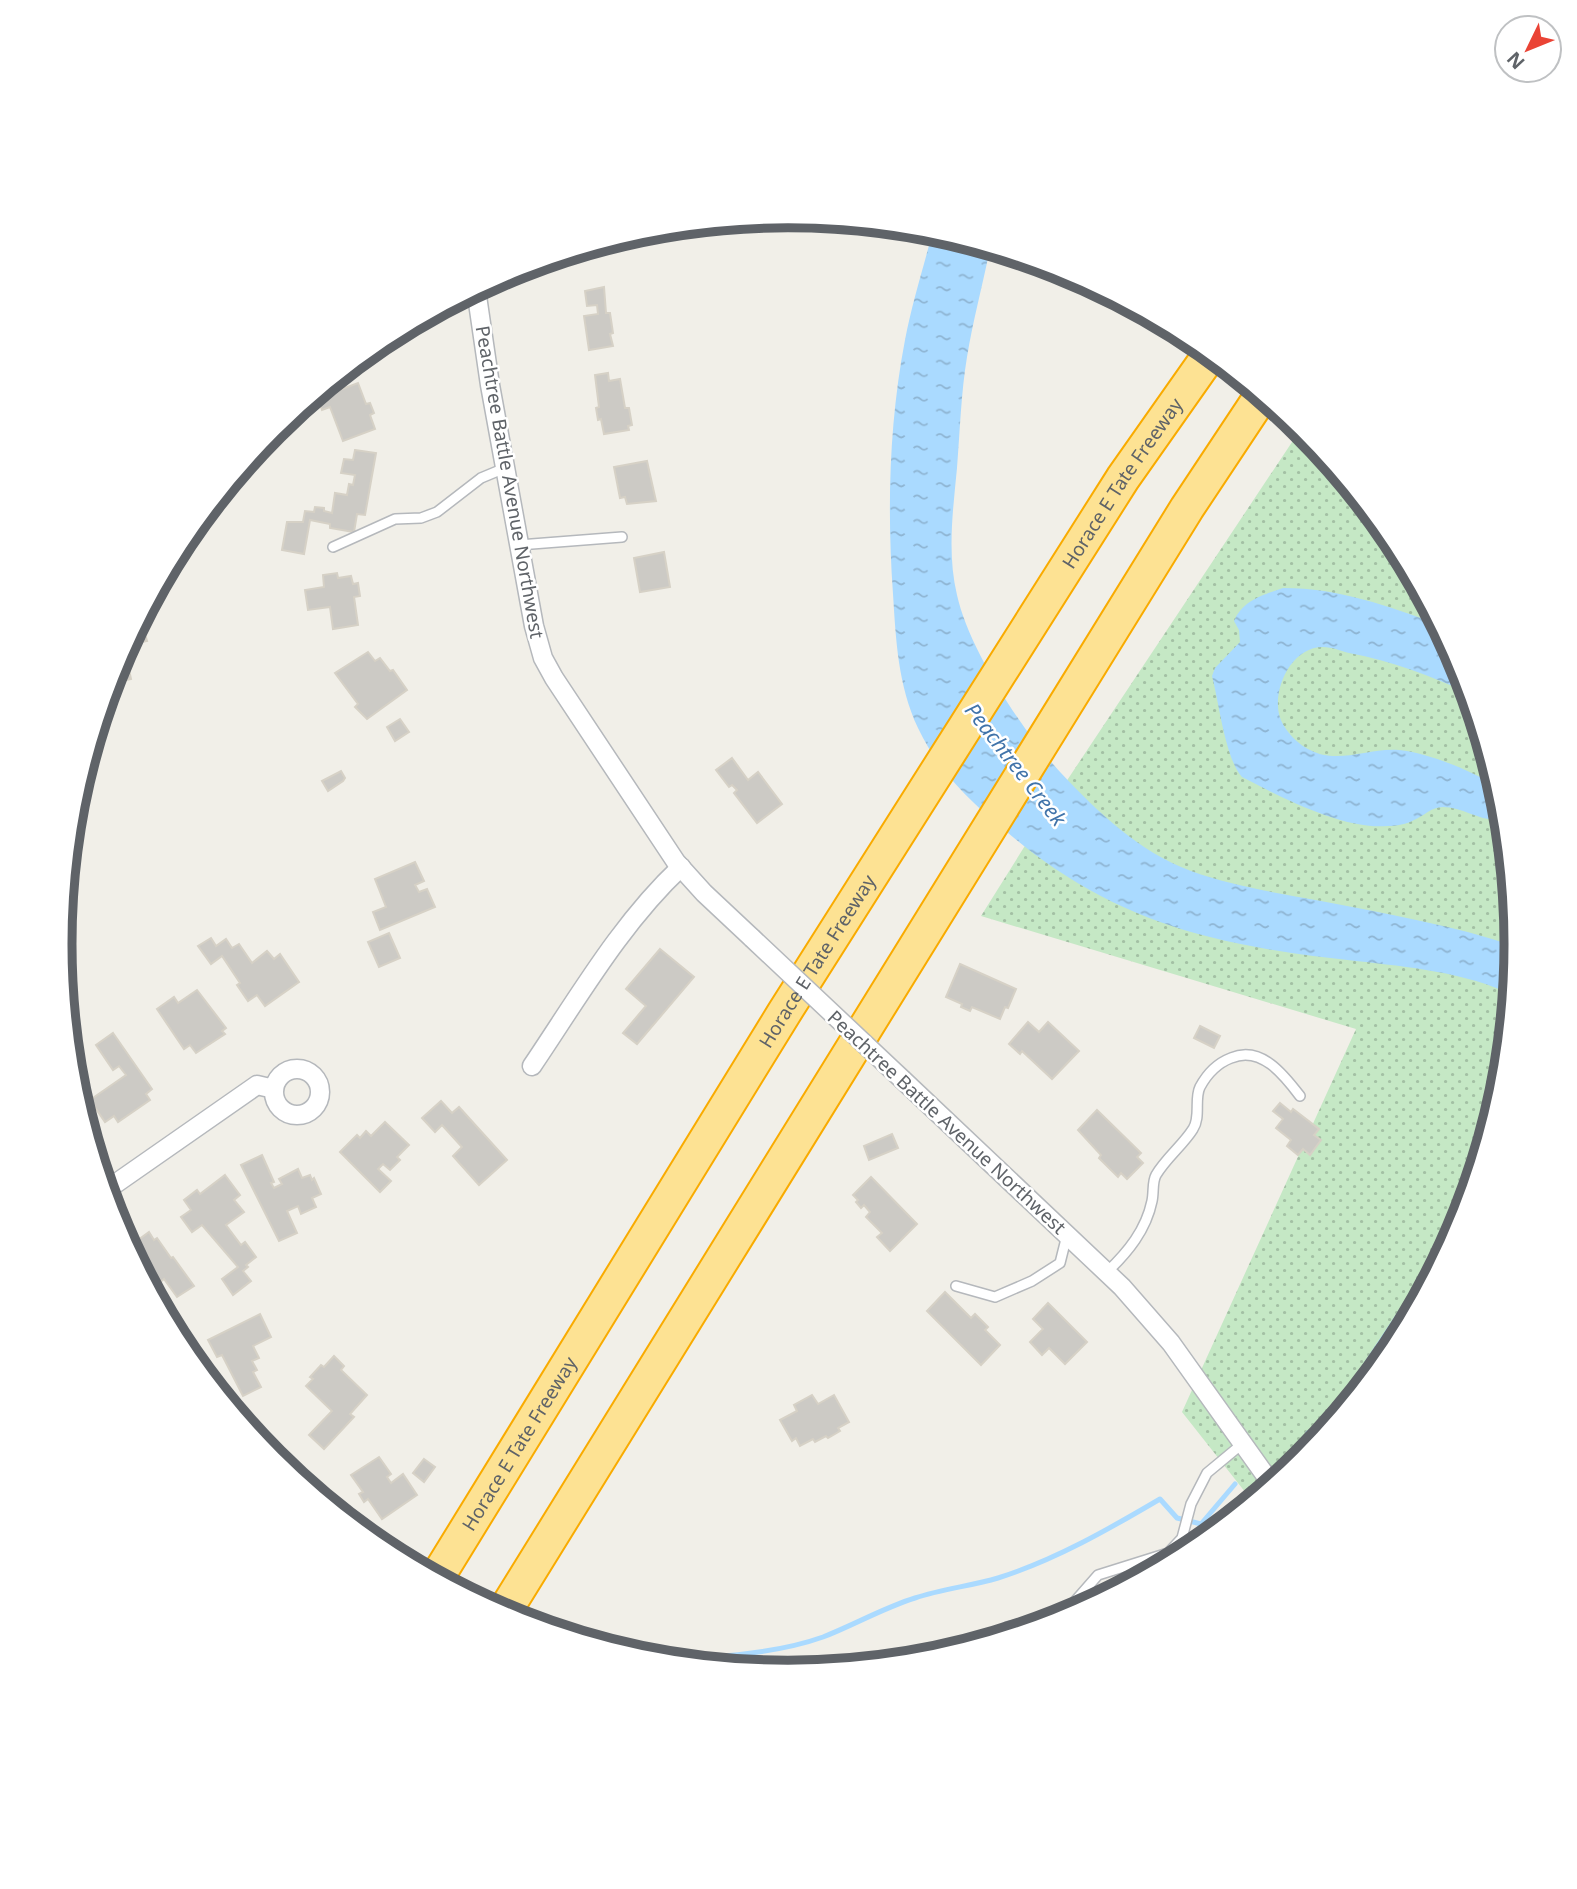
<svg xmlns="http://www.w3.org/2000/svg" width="1577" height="1889" viewBox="0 0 1577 1889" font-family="'Noto Sans',sans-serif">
	<defs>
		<pattern id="grass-dots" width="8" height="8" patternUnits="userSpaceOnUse" patternTransform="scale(1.75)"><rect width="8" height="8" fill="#c5e8c5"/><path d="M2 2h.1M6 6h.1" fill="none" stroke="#a3c0a4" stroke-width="1.8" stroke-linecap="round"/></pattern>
		<pattern id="water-ripples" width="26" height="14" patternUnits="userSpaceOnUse" patternTransform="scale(1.75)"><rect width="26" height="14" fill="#aadaff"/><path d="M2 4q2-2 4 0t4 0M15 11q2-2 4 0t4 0" fill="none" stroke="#8eb4d2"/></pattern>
	</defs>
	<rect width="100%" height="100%" fill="#f1efe8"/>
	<!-- grass -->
	<polygon fill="url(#grass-dots)" points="1302,427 1395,540 1462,666 1504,803 1517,945 1503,1087 1462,1224 1394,1350 1304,1460 1253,1502 1182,1412 1356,1029 981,916 1048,809"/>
	<!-- water -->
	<g fill="url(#water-ripples)">
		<path d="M933,230L990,248C983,284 973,320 967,357C961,393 960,431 957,468C953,510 947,553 957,595C969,650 1023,732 1061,773C1099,813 1138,851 1191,871C1233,886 1277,893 1321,901C1387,914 1453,925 1517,947L1513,995C1464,972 1409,967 1356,961C1308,956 1257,949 1210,937C1143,921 1078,889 1024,846C982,812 942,779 918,728C898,685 896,641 893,594C887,510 889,423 905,340C912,303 924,266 933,230Z"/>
		<path d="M1283,588C1339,588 1388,606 1440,625L1462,666L1471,694C1431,676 1392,661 1349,653C1341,651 1332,647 1323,647C1292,647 1273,687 1279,714C1282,728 1297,744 1310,750C1338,765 1370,747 1399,750C1430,753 1473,772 1499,787L1505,819C1483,824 1464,807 1443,807C1431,807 1424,816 1414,820C1407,824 1396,826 1388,826C1343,830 1281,797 1242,777C1225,758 1219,702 1212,676L1215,668L1240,642L1239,630L1234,621C1243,600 1263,595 1283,588Z"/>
	</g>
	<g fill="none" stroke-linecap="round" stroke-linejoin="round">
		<!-- stream -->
		<g stroke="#aadaff" stroke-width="5">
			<polyline points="1308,1433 1327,1423 1406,1304 1430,1284"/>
			<path d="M644,1659C700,1659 770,1656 823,1637C854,1625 883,1608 915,1598C942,1589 971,1586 998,1578C1055,1560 1109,1529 1160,1499L1177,1518L1201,1524L1235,1484"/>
		</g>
	</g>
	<!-- building -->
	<g fill="#cccac5" stroke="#d6d1c6" stroke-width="2">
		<polygon points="604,287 606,313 610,313 613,333 610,334 613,346 589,350 584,316 598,314 597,305 587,306 585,291"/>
		<polygon points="608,373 609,381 620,379 625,408 629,408 632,425 628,426 629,430 604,434 601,419 598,420 596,408 599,407 595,375"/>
		<polygon points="358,383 366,404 370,403 374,413 370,415 375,429 343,441 330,407 322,410 318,398"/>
		<polygon points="355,450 376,453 365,515 357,514 354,532 330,528 330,524 310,520 304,554 282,550 287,522 303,522 305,511 314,512 315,507 324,508 324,511 332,513 335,493 347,495 349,484 353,485 355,475 341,473 344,459 353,460"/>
		<polygon points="647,461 656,501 627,504 625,497 620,498 614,467"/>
		<polygon points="664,552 670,587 640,592 634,558"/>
		<polygon points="337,573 338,578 351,576 353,584 358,583 360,596 354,597 358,625 333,629 330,607 308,610 305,590 324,587 323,575"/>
		<polygon points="142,624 147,641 131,644 134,654 126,656 131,679 109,684 115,665 137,625"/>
		<polygon points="368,652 375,661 380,658 390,671 393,670 407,690 367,719 355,707 358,704 335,673"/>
		<polygon points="400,719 409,732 395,741 387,727"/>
		<polygon points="732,758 748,780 758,772 782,804 757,823 734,793 737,790 732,785 729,787 716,770"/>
		<polygon points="341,771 345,778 343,781 328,791 322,781"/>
		<polygon points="415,862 424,881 415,885 419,892 427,889 435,907 380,930 373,912 386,907 375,879"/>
		<polygon points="389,933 400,958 379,967 368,942"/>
		<polygon points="211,938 216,946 226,939 232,948 239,944 252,963 267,951 274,959 280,954 299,982 265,1006 257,995 248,1001 237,985 240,983 222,956 211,964 198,946"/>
		<polygon points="660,949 694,977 637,1044 623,1033 646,1006 626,989"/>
		<polygon points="960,964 1016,989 1008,1008 1005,1007 1000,1019 972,1007 970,1011 961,1007 962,1004 946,997"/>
		<polygon points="197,990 226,1028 222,1031 225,1034 196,1053 190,1045 184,1049 157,1009 174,997 178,1003"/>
		<polygon points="1028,1022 1039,1032 1048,1022 1079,1051 1052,1079 1022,1051 1020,1054 1009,1044"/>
		<polygon points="1200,1026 1220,1036 1214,1048 1194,1038"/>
		<polygon points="113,1033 152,1089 146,1094 150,1100 118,1122 114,1116 105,1122 90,1100 126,1075 119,1066 113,1070 96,1045"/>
		<polygon points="441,1101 452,1113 459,1107 507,1160 479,1185 453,1156 462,1147 442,1125 435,1132 422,1118"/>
		<polygon points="1280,1103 1291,1112 1293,1109 1319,1129 1314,1135 1321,1140 1310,1155 1303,1149 1298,1155 1287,1146 1291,1140 1276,1128 1283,1119 1273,1111"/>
		<polygon points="1097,1110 1141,1153 1137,1157 1143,1163 1127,1179 1121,1173 1118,1177 1099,1158 1101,1155 1078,1130"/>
		<polygon points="385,1122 409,1145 397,1157 400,1160 390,1170 383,1164 378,1169 391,1181 380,1192 340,1152 357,1135 360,1138 366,1131 371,1136"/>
		<polygon points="892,1134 898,1148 869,1160 864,1146"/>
		<polygon points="262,1155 274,1182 271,1183 274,1188 282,1184 279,1179 298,1169 302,1178 310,1175 312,1180 314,1178 321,1194 312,1198 316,1207 301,1214 298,1206 287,1211 297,1233 279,1241 241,1165"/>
		<polygon points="225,1175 240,1195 234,1200 244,1212 226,1225 241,1245 245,1242 256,1257 246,1265 248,1267 243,1271 251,1281 233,1295 222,1279 238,1267 202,1225 192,1232 181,1217 191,1210 184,1200 197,1190 200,1194"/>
		<polygon points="871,1177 917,1224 890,1251 877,1237 882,1233 866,1217 870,1212 864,1205 861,1208 856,1202 858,1200 853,1195"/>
		<polygon points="149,1232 154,1240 157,1238 171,1258 173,1257 194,1286 177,1297 164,1279 150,1290 126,1244 136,1237 138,1240"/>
		<polygon points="945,1292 971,1318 975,1314 988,1327 985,1330 1000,1345 981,1365 927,1311"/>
		<polygon points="1048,1303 1087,1342 1065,1364 1049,1348 1042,1355 1030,1342 1043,1329 1033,1319"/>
		<polygon points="260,1314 271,1337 253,1346 259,1358 252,1361 257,1370 253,1372 261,1387 243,1396 222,1355 217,1357 208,1340"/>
		<polygon points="334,1356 344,1366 341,1370 367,1395 350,1414 354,1417 324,1449 309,1435 332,1411 306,1386 313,1379 310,1377 321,1365 324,1367"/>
		<polygon points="812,1395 818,1404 834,1395 849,1422 838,1428 840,1431 828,1438 826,1436 815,1442 813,1439 800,1446 796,1438 792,1441 780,1420 797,1411 794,1405"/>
		<polygon points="379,1457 391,1474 387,1477 391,1483 403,1474 417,1495 382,1519 368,1499 364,1502 359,1494 363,1492 351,1475"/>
		<polygon points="424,1459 435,1467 424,1482 413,1473"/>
	</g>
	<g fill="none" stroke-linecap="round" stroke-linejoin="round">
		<!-- lane casing -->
		<g stroke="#b5b8bc" stroke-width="12">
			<g id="lane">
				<polyline points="519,545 622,537"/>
				<polyline points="333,547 395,519 421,518 437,512 481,478 505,468"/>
				<path d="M1107,1272C1128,1252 1146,1230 1152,1201C1154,1192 1152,1182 1156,1175C1166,1158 1183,1145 1193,1129C1201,1117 1194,1099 1200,1087C1207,1074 1218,1063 1231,1058C1261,1045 1284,1075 1300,1096"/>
				<polyline points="956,1286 995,1297 1032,1281 1060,1263 1067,1235"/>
				<polyline points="988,1642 1007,1627 1062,1616 1098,1575 1168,1553 1182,1538 1191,1504 1207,1473 1242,1444"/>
			</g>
		</g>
		<!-- street casing -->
		<g stroke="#b5b8bc" stroke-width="21">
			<g id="street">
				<polyline points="476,289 490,385 534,626 543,658 554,678 676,862 704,893 752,938"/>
				<path d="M532,1066C578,998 621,923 681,867"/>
				<circle cx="297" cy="1092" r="23"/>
				<polyline points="903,1080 1122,1287 1171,1343 1273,1486"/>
				<polyline points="105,1191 257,1085 274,1089"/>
			</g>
		</g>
		<!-- highway casing -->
		<g stroke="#f9ab00" stroke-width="37">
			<g id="highway">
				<path id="s1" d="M436,1579L784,1013L1123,478L1211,353"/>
				<polyline points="503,1614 1187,508 1262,395"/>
			</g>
		</g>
		<!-- lane -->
		<use href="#lane" stroke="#fff" stroke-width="9"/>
		<!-- street -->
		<use href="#street" stroke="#fff" stroke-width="18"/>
		<!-- highway -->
		<use href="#highway" stroke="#fde293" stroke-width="33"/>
		<!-- street-bridge casing -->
		<g stroke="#b5b8bc" stroke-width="21" stroke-linecap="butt">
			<polyline id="street-bridge" points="752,938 903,1080"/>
		</g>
		<!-- street-bridge -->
		<use href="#street-bridge" stroke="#fff" stroke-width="18"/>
	</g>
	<g text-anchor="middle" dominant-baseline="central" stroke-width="5" stroke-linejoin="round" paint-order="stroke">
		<!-- street labels -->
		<g font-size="19" fill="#5f6368" stroke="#fff">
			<text transform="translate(510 482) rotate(80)">Peachtree Battle Avenue Northwest</text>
			<text stroke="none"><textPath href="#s1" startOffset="1293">Horace E Tate Freeway</textPath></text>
			<text stroke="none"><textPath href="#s1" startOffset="726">Horace E Tate Freeway</textPath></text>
			<text transform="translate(947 1122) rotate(43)">Peachtree Battle Avenue Northwest</text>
			<text stroke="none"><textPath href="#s1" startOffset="159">Horace E Tate Freeway</textPath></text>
		</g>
		<!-- water labels -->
		<g font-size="21" font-style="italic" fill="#4174aa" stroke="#fff">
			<text transform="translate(1016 764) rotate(52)">Peachtree Creek</text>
		</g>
	</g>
	<!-- crop -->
	<path d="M0 0H1577V1889H0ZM72 944a716 716 0 1 1 1432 0a716 716 0 1 1-1432 0Z" fill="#fff" fill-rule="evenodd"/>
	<path fill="none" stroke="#5f6368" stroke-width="9" d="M72 944a716 716 0 1 1 1432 0a716 716 0 1 1-1432 0Z"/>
	<!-- north arrow -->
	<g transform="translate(1528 49) rotate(227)"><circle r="33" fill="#ffffff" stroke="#bfc1c3" stroke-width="2"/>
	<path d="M0-5L12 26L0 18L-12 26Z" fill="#ea4335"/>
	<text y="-10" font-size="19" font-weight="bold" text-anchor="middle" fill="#5f6368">N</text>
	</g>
</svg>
